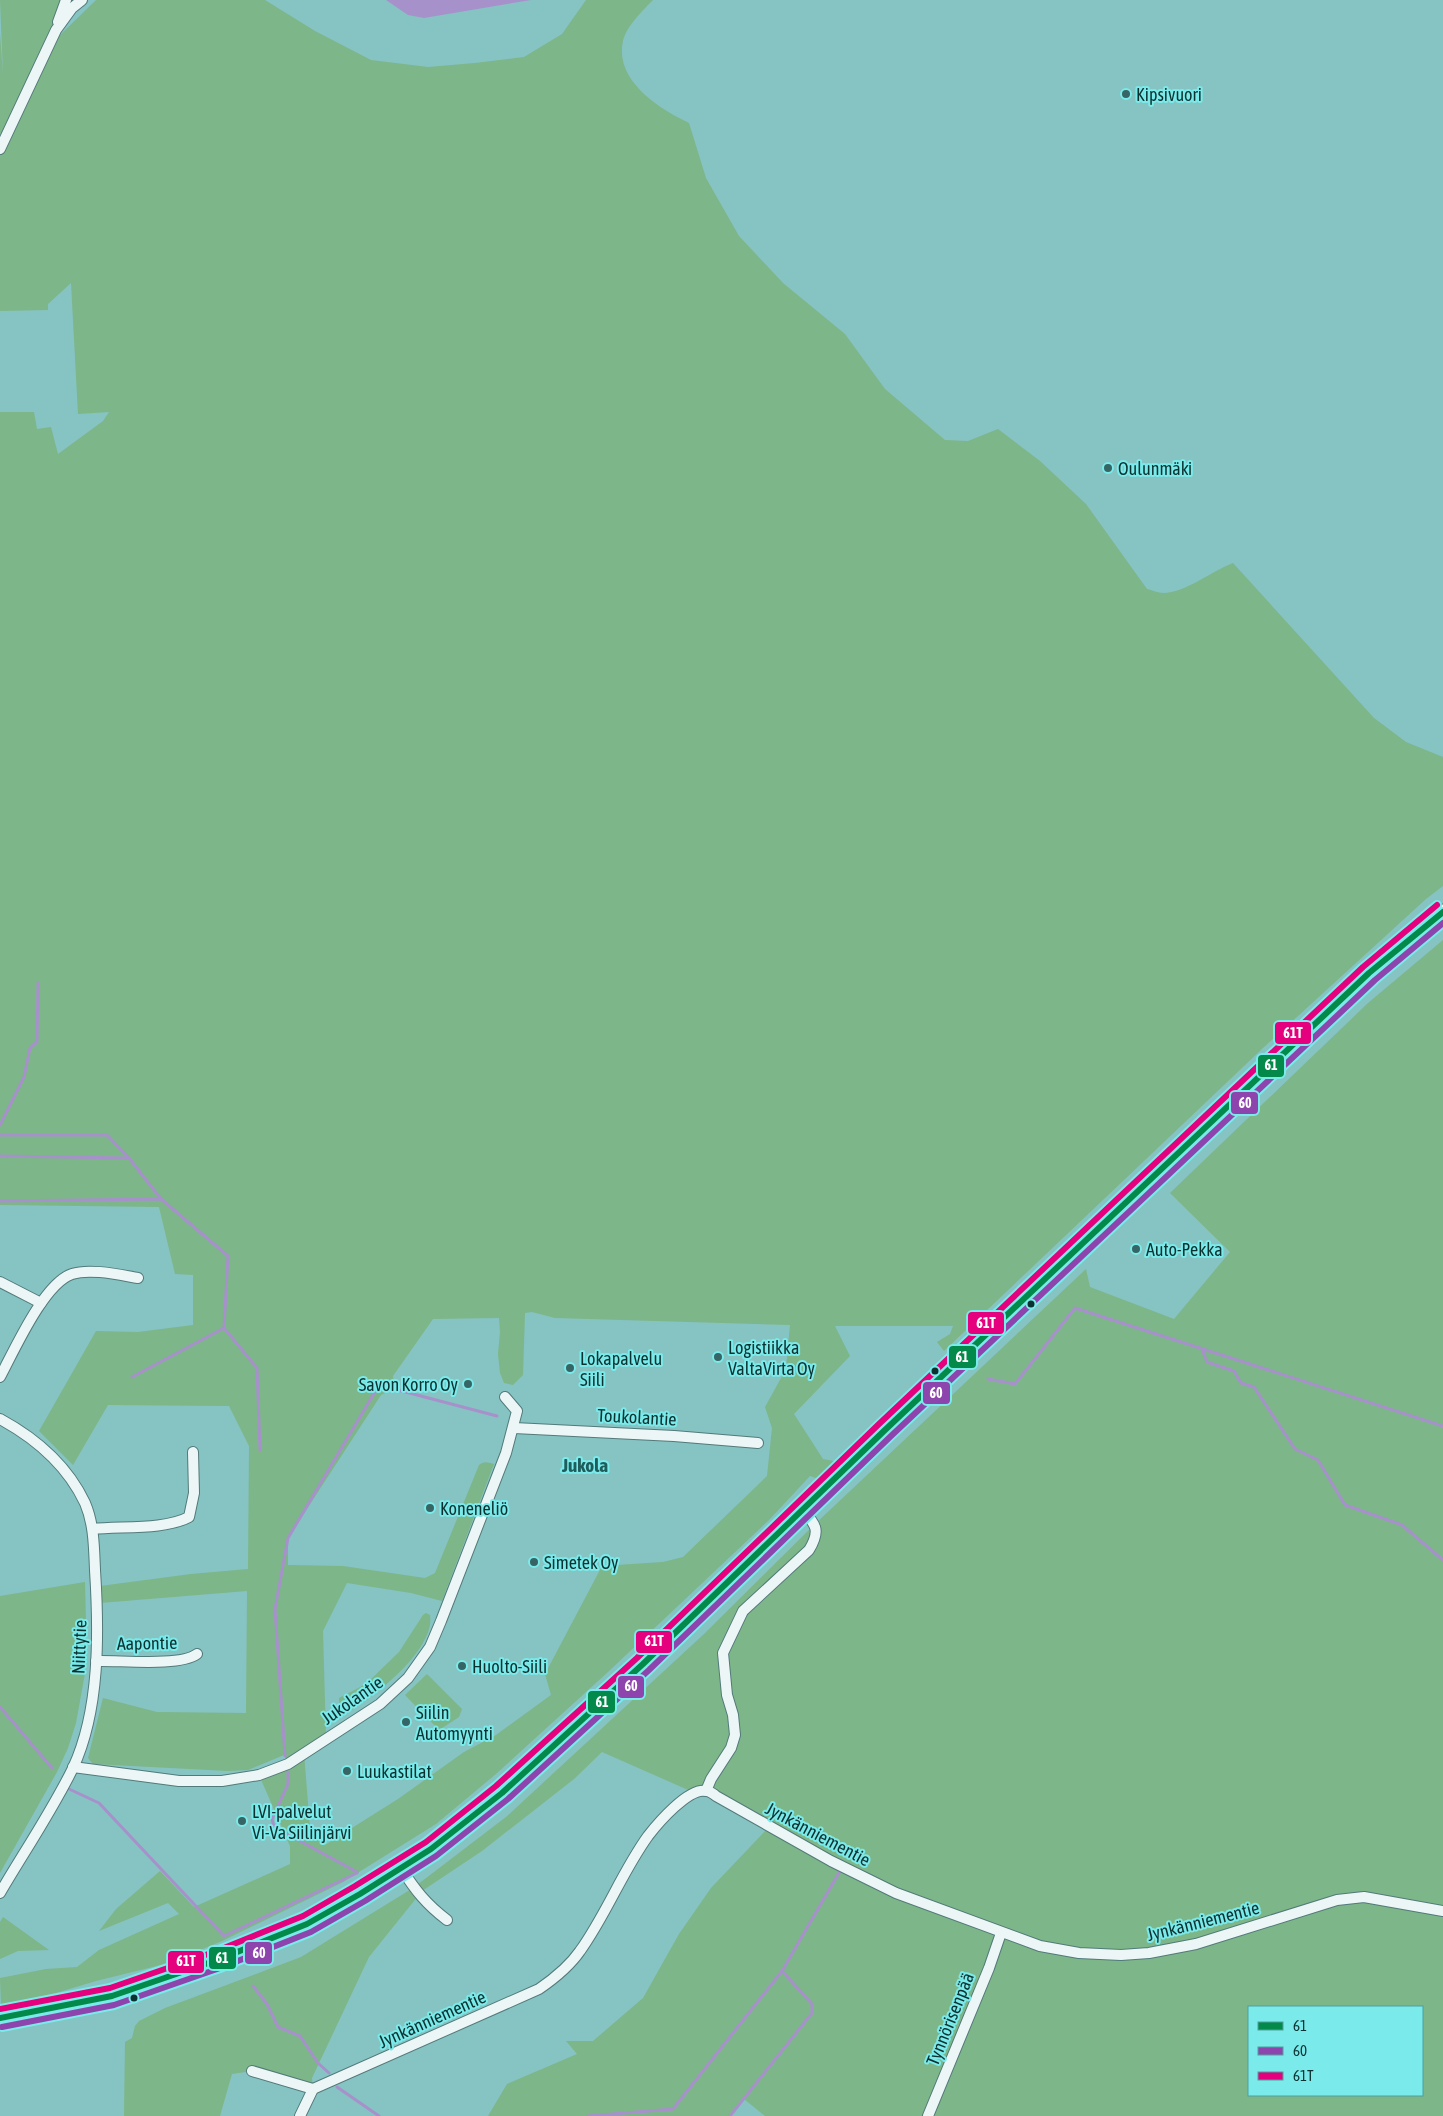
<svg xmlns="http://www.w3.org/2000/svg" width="1443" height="2116" viewBox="0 0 1443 2116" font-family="'Asap Condensed',sans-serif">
	<rect width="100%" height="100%" fill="#86c3c3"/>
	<!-- green -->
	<g fill="#7db688" fill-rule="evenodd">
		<path d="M0,0H62L58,37L96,0H265L315,31L371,60L428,67L475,63L524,57L562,34L586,0H653C643,10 626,27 623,41C614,80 659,109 689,123L706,178L739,236L783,283L845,334L885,389L945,440L968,441L998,429L1040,461L1086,504L1147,589C1152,590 1158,593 1163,593C1185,593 1212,571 1233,563L1374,718L1406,742L1443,757V886L1426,899L1263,1048L944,1351L937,1342L950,1334L953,1326H835L850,1356L794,1414L823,1459L850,1464L830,1483L810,1476L769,1520L608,1672L496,1774L436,1824L343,1882L222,1941L169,1963L96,1981L56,1993L1,2005L0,1978L46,1969L77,1967L99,1950L179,1914L168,1903L99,1931L116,1909L160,1871L194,1907L290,1864V1846L259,1775L288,1763L284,1755L248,1770L228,1771L93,1764L88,1758L103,1698L157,1712L246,1713L247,1591L100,1603V1586L191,1574L248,1569L249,1446L229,1406L108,1405L73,1465L39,1431L96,1331L138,1332L193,1325V1275L175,1274L159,1207L0,1205V412H34L37,429L51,427L58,454L103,421L109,412L78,414L71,283L48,304V310L0,311V149L5,137L0,133V34L3,74ZM532,1312L555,1318L790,1325L786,1369L765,1407L772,1428L767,1476L683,1557L663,1562L602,1566L545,1674L551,1695L496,1735L464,1752L398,1799L325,1845L310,1828L304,1753L326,1738L323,1631L347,1583L411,1593L442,1601L494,1464C487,1462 484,1461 479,1465L435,1573L425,1578L343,1566L288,1565V1538L381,1395L394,1389L393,1376L433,1319L499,1318L500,1332L498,1354L500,1373L504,1383L513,1385L523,1375L525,1313Z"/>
		<path d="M1443,940V2116H765L744,2099L730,2116H488L507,2084L577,2054L566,2041H593L643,1998L679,1934L711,1888L767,1829L896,1897L1000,1936L896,1893L716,1796L695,1793L602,1752L574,1779L482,1851L422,1891L369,1957L312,2078L313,2089L252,2071L232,2074L220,2116H124L125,2042L132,2038L135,2026L139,2021L165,2008L301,1957L413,1888L506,1817L704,1634L815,1524L1086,1269L1090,1287L1174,1319L1230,1252L1170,1193L1368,1003ZM1249,2007H1422V2095H1249Z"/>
		<polygon points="85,1582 87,1662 76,1723 68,1748 57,1772 0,1873 0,1596"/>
		<path d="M426,1613L430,1615C436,1651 367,1703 340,1717L339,1698L366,1684L399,1652L423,1615Z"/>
		<polygon points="427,1674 462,1709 459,1717 439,1730 405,1695"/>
		<polygon points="3,1917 49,1950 18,1951 0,1959 0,1922"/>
	</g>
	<!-- water -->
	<polygon fill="#a791ca" points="386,0 531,0 424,18 408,15"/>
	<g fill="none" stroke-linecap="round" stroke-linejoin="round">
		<!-- stream -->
		<g stroke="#a791ca" stroke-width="3">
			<polyline points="0,1125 24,1077 30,1048 37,1042 38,983"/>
			<polyline points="0,1135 107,1135 129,1158 161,1199"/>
			<polyline points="0,1156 128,1158"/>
			<polyline points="0,1201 161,1199 228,1256 224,1328 132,1377"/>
			<polyline points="224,1328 257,1368 260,1450"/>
			<polyline points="1202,1349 1207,1362 1234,1371 1241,1383 1254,1387 1295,1449 1318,1460 1345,1505 1402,1525 1443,1560"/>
			<polyline points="988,1379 1015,1384 1075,1308 1443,1426"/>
			<polyline points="0,1707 52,1768"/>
			<polyline points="285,1756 275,1609 288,1538 379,1385 497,1416"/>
			<polyline points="288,1772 288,1784 272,1819 274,1827 357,1872"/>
			<polyline points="69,1789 99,1803 224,1936 357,1873"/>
			<polyline points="253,1986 267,2004 278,2027 300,2036 318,2063 329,2073"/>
			<polyline points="337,2087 379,2116"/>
			<polyline points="588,2116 673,2109 782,1971"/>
			<polyline points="730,2116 812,2013 812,2004 782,1971 840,1871"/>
		</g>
		<!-- street casing -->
		<g stroke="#527a7a" stroke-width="12">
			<g id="street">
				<polyline points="58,22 66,0"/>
				<polyline points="0,149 56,30 72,8 82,0"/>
				<polyline points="0,1282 41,1303"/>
				<path d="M0,1377C14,1351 44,1283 72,1274C90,1268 120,1275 138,1278"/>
				<path d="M0,1419C35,1438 67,1465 85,1503C94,1524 94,1547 95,1570C99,1633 100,1710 73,1768C52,1811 24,1852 0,1893"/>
				<polyline points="514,1428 674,1436 758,1443"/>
				<path d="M93,1529C121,1526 165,1530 189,1517L194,1493L193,1452"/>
				<path d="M96,1661C119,1660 179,1667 197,1654"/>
				<polyline points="73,1767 179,1781 222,1781 259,1775 288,1764 380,1704 408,1678 430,1647 441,1621 506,1453 517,1411 505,1397"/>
				<path d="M706,1791L711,1779L731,1748L735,1735L733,1715L727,1695L723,1653L743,1611L809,1550C821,1530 816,1525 802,1509"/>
				<path d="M401,1868C415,1890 426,1904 447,1920"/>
				<polyline points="252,2071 313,2089"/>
				<path d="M300,2116L313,2089L539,1989C555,1978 569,1967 580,1951C606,1915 622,1872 648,1836C658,1823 689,1787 706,1791C709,1791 714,1794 716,1796L831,1861L896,1893L1040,1946L1079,1953L1121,1955L1149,1953L1196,1944L1337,1900L1364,1897L1443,1911"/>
				<polyline points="928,2116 989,1968 1001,1933"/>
			</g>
		</g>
		<!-- primary casing -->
		<g stroke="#527a7a" stroke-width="17">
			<polyline id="primary" points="0,2018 112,1996 217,1960 307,1924 360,1894 431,1849 502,1793 643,1664 885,1430 1369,973 1443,912"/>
		</g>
		<!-- street -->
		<use href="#street" stroke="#edf6f6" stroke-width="10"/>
		<!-- primary -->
		<use href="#primary" stroke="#edf6f6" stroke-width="15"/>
		<!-- bus-1 casing -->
		<g stroke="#7aeaea" stroke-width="10">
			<polyline id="bus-1" points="0,2018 112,1996 217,1960 307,1924 360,1894 431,1849 502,1793 643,1664 885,1430 1369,973 1443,912"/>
		</g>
		<!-- bus-2 casing -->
		<g stroke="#7aeaea" stroke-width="10">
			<polyline id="bus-2" points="2,2027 114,2005 220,1968 311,1932 365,1901 436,1856 508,1799 649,1670 891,1436 1375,980 1443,923"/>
		</g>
		<!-- bus-3 casing -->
		<g stroke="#7aeaea" stroke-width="10">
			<polyline id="bus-3" points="0,2009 110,1988 214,1952 303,1916 355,1886 426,1842 496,1786 637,1658 879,1424 1363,967 1437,905"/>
		</g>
		<!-- bus-1 -->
		<use href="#bus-1" stroke="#038949" stroke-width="6"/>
		<!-- bus-2 -->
		<use href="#bus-2" stroke="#8e44ad" stroke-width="6"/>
		<!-- bus-3 -->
		<use href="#bus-3" stroke="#e5007d" stroke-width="6"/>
	</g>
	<!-- markers -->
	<g fill="#376464" stroke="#7aeaea" stroke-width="2">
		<circle cx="1126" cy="94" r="5"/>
		<circle cx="1108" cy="468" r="5"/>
		<circle cx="1136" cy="1249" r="5"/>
		<circle cx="718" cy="1357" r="5"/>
		<circle cx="570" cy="1368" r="5"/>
		<circle cx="468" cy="1384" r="5"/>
		<circle cx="430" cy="1508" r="5"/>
		<circle cx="534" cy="1562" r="5"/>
		<circle cx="462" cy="1666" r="5"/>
		<circle cx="406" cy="1722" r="5"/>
		<circle cx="347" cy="1771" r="5"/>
		<circle cx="242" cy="1821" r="5"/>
	</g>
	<g fill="#0c3131" stroke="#7aeaea" stroke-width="2">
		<circle cx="1031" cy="1304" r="4.5"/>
		<circle cx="935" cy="1371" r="4.5"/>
		<circle cx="134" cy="1998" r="4.5"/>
	</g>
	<g text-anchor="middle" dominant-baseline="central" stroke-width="4" stroke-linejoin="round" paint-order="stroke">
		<!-- poi labels -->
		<g font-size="18" fill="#0c3131" stroke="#7aeaea" text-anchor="start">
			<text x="1136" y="94">Kipsivuori</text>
			<text x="1118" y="468">Oulunmäki</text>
			<text x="1146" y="1249">Auto-Pekka</text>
			<text x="728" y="1347">Logistiikka<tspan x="728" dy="21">ValtaVirta Oy</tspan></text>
			<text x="580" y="1358">Lokapalvelu<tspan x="580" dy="21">Siili</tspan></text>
			<text x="458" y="1384" text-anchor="end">Savon Korro Oy</text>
			<text x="440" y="1508">Koneneliö</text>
			<text x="544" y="1562">Simetek Oy</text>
			<text x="472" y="1666">Huolto-Siili</text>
			<text x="416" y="1712">Siilin<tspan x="416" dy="21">Automyynti</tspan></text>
			<text x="357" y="1771">Luukastilat</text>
			<text x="252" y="1811">LVI-palvelut<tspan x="252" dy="21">Vi-Va Siilinjärvi</tspan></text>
		</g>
		<!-- street labels -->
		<g font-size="18" fill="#0c3131" stroke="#7aeaea">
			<text transform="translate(637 1417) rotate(3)">Toukolantie</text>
			<text transform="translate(147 1643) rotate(-1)">Aapontie</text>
			<text transform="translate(79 1647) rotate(-88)">Niittytie</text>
			<text transform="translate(352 1700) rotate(-35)">Jukolantie</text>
			<text transform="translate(818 1834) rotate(28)">Jynkänniementie</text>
			<text transform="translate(1203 1921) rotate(-14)">Jynkänniementie</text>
			<text transform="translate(432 2019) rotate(-24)">Jynkänniementie</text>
			<text transform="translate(950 2019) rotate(-68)">Tynnörisenpää</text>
		</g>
		<!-- neighbourhood labels -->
		<g font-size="19" font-weight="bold" fill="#1f5c5c" stroke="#7aeaea">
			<text x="585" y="1465">Jukola</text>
		</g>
	</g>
	<g stroke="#7aeaea" stroke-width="2">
		<rect x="1274" y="1021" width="38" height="24" rx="5" fill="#e5007d"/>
		<rect x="1257" y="1054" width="28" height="24" rx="5" fill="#038949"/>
		<rect x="1230" y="1091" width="29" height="24" rx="5" fill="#8e44ad"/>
		<rect x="967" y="1311" width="38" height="24" rx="5" fill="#e5007d"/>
		<rect x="948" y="1345" width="29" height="24" rx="5" fill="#038949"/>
		<rect x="922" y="1381" width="29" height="24" rx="5" fill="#8e44ad"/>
		<rect x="635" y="1630" width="38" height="24" rx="5" fill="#e5007d"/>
		<rect x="617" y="1675" width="28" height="24" rx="5" fill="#8e44ad"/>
		<rect x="587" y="1690" width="29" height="24" rx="5" fill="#038949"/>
		<rect x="244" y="1941" width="29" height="24" rx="5" fill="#8e44ad"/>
		<rect x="208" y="1946" width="29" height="24" rx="5" fill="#038949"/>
		<rect x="167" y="1950" width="38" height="24" rx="5" fill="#e5007d"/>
	</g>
	<g font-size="14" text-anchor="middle" font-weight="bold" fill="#fff">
		<text x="1293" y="1038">61T</text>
		<text x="1271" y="1070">61</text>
		<text x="1245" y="1108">60</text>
		<text x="986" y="1328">61T</text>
		<text x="962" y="1362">61</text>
		<text x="936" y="1398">60</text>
		<text x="654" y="1646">61T</text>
		<text x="631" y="1691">60</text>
		<text x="602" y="1707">61</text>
		<text x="259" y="1958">60</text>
		<text x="222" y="1963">61</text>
		<text x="186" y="1966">61T</text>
	</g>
	<!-- legend -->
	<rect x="1248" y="2006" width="175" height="90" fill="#7aeaea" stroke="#4ea0a0"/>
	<rect x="1258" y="2022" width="25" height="8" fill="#038949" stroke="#4ea0a0"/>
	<text x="1293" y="2031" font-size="15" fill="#0c3131">61</text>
	<rect x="1258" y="2047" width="25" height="8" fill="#8e44ad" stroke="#4ea0a0"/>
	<text x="1293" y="2056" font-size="15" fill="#0c3131">60</text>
	<rect x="1258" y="2072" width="25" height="8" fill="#e5007d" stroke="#4ea0a0"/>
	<text x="1293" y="2081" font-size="15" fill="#0c3131">61T</text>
</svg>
